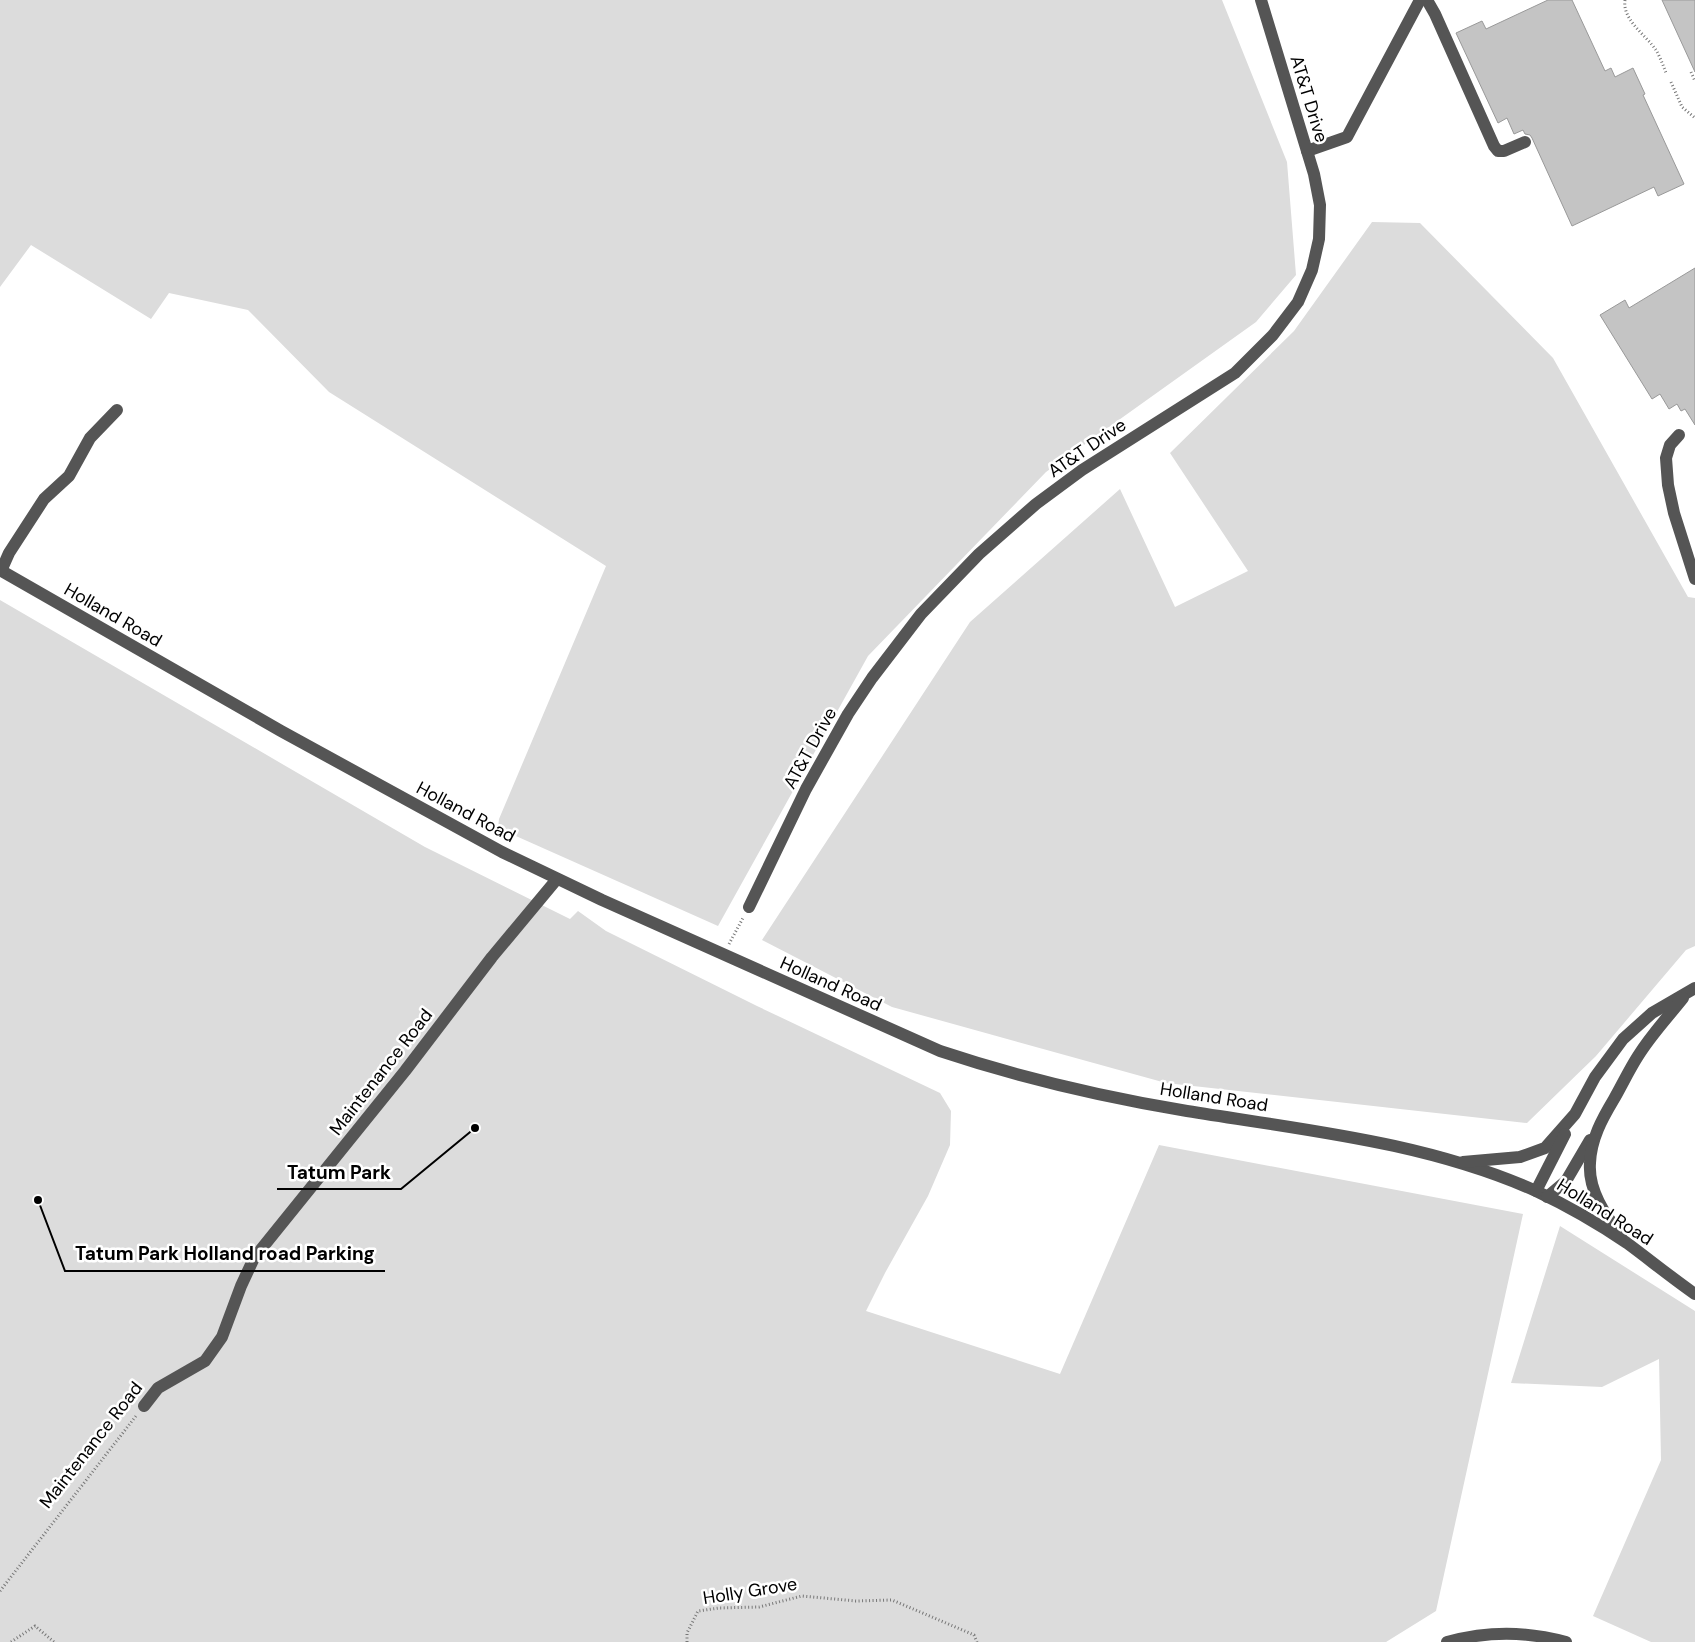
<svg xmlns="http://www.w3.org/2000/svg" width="1695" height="1642" viewBox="0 0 1695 1642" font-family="'DM Sans',sans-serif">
	<rect width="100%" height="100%" fill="#fff"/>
	<!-- green -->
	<g fill="#dcdcdc">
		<polygon points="0,0 1222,0 1287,162 1296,275 1256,322 1046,472 868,656 718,926 498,828 499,819 606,566 329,392 248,310 169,293 151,319 31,245 0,287"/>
		<polygon points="1372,222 1420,223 1553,358 1688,597 1695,598 1695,946 1686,950 1596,1056 1527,1123 1166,1083 892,1007 762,940 970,622 1120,489 1175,607 1248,571 1170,453 1294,331"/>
		<polygon points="0,600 425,847 570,919 578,911 606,931 757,1006 940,1093 951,1111 950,1145 928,1196 885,1273 866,1311 1060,1374 1159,1145 1523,1214 1436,1611 1386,1642 0,1642"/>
		<polygon points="1560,1226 1695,1311 1695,1642 1651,1642 1593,1616 1661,1460 1659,1359 1602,1387 1511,1383"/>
	</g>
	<!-- building -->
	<g fill="#c4c4c4" stroke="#999">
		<polygon points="1548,0 1572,0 1605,71 1611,68 1615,77 1633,68 1645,94 1643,95 1684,184 1658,196 1654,187 1572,226 1532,138 1530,135 1525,134 1523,130 1514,134 1507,118 1498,123 1456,33 1482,21 1486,29"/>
		<polygon points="1662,0 1695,0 1695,72"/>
		<polygon points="1695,268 1695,425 1685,409 1681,411 1677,404 1669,409 1660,394 1652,399 1600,315 1625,300 1629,308"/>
	</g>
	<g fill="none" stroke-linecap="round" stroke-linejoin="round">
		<!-- path -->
		<g stroke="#777" stroke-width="3" stroke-dasharray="1 2.5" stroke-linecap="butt">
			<path d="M1625,0C1622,20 1646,35 1656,50C1660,57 1663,65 1666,73"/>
			<polyline points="1691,72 1695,81"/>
			<polyline points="1671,82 1682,107 1695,118"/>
			<polyline points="729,944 743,918"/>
			<polyline points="0,1591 136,1416"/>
			<polyline points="11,1642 35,1626 54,1642"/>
			<polyline points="687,1642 687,1633 698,1611 719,1608 759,1607 802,1596 856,1601 892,1600 974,1635 977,1642"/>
		</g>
		<!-- minor -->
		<g stroke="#555" stroke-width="12">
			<polyline points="1427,0 1435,14 1494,146 1498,151 1504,151 1525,142"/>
			<polyline points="1307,151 1347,137 1420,0"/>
			<polyline points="1679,435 1670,445 1666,458 1668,485 1674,513 1695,579"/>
			<path d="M0,570L281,731L502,852L602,900L940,1051C1021,1078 1103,1097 1187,1111C1304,1130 1427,1142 1536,1191C1568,1206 1599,1224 1627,1243C1650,1260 1672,1278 1695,1294"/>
			<polyline points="1,571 9,553 44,499 69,476 90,438 117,410"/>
			<polyline points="749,907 806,789 848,714 872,678 921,614 979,554 1036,504 1082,470 1235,373 1273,335 1298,302 1312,270 1319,239 1320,205 1314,174 1261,0"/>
			<polyline points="1463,1162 1520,1157 1545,1148 1575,1114 1595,1077 1623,1039 1652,1013 1695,988"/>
			<polyline points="1536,1191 1565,1134"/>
			<polyline points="1547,1197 1566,1181 1590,1140"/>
			<path d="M1621,1235C1605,1215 1588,1190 1590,1163C1591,1139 1602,1119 1614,1099C1622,1085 1629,1070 1638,1056C1651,1035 1668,1017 1683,998"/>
			<polyline points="144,1406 158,1388 205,1361 222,1337 241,1286 254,1258 405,1071 492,957 557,879"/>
			<path d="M1447,1642C1488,1631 1525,1631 1566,1642"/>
		</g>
	</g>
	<g text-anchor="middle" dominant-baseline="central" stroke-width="5" stroke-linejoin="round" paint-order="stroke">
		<!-- street labels -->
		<g font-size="18" fill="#000" stroke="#fff">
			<text transform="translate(1309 99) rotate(73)">AT&amp;T Drive</text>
			<text transform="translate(1087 448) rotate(-34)">AT&amp;T Drive</text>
			<text transform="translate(113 615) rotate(30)">Holland Road</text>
			<text transform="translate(810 748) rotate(-61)">AT&amp;T Drive</text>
			<text transform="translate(466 812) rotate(28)">Holland Road</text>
			<text transform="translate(831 984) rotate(24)">Holland Road</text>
			<text transform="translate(381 1072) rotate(-52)">Maintenance Road</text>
			<text transform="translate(1214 1097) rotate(9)">Holland Road</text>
			<text transform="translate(1605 1212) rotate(32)">Holland Road</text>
			<text transform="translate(91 1445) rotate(-52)">Maintenance Road</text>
			<text transform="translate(750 1591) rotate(-9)">Holly Grove</text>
		</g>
	</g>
	<!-- callouts -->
	<path fill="none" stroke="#000" stroke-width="2" d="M475 1128L401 1189H277M38 1200L65 1271H385"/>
	<g fill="#000" stroke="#fff" stroke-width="2">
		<circle cx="475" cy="1128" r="5"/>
		<circle cx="38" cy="1200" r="5"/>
	</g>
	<g font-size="19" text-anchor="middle" font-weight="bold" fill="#000" stroke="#fff" stroke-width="5" stroke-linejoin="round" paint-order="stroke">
		<text x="339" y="1179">Tatum Park</text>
		<text x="225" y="1260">Tatum Park Holland road Parking</text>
	</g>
</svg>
